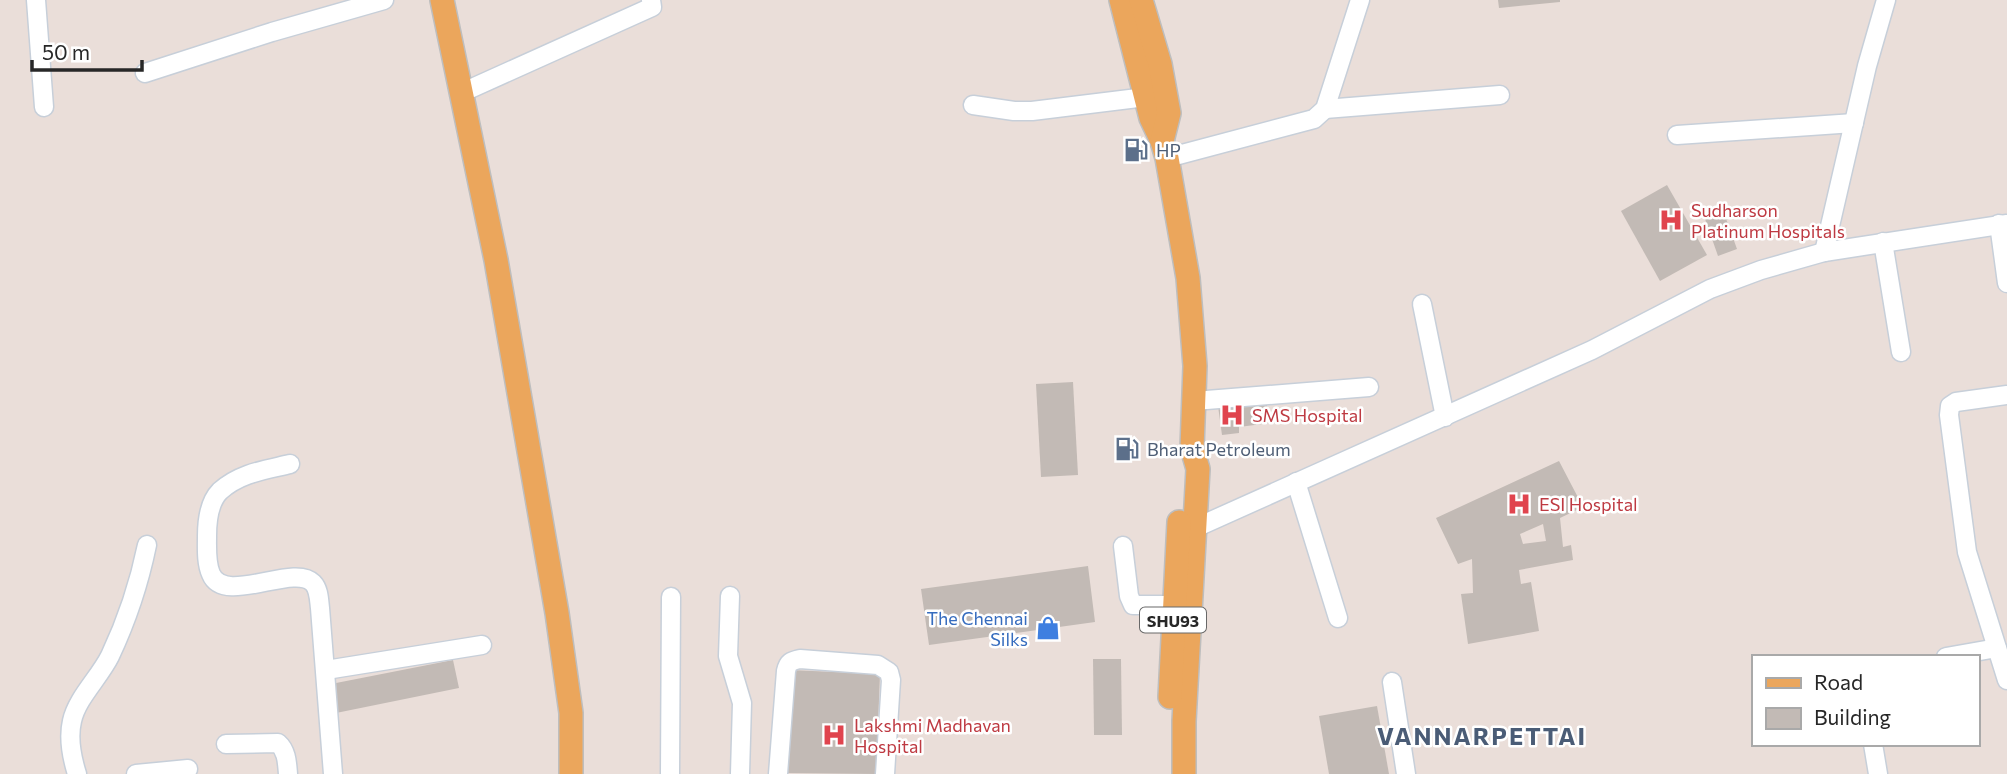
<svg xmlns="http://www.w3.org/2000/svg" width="2007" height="774" viewBox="0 0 2007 774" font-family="Commissioner,sans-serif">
	<rect width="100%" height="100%" fill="#eaded9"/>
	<!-- building -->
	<g fill="#c2bab5" fill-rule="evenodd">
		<polygon points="1498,0 1560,0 1560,2 1499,8"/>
		<polygon points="1667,185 1707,255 1660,281 1621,211"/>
		<polygon points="1724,213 1737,249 1718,256 1705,219"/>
		<polygon points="1073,382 1078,475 1041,477 1036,384"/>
		<polygon points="1266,399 1270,423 1239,427 1239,433 1222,435 1218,406"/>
		<path d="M1559,461L1583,507L1560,518L1563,547L1571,545L1573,560L1519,570L1521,584L1531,582L1539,631L1468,644L1461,594L1473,593L1472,559L1458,564L1436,518ZM1543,524L1546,541L1523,544L1520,534Z"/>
		<polygon points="1088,566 1095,622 929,645 921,589"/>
		<polygon points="1093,659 1121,659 1122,735 1094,735"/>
		<polygon points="453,660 459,688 336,713 331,684"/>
		<polygon points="790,670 880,674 876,774 786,773"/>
		<polygon points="1377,706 1389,774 1329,774 1319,716"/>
	</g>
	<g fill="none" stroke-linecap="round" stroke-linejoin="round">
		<!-- minor casing -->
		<g stroke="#c7cfd9" stroke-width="21">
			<g id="minor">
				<polyline points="36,0 44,107"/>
				<polyline points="145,73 272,32 384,0"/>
				<polyline points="461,93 652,7 651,0"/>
				<polyline points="973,105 1014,111 1032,111 1146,97"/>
				<polyline points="1325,109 1500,95"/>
				<polyline points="1677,135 1854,123"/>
				<polyline points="1167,158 1314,119 1325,109 1360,0"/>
				<polyline points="1999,224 2007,283"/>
				<polyline points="1883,242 1901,352"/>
				<polyline points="1824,252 1867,66 1886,0"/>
				<polyline points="1422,304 1445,417"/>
				<polyline points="2007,395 1956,402 1950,406 1949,415 1967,552 2007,680"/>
				<polyline points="1194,401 1369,387"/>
				<path d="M290,464C265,470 240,473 220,491C209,502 207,521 207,536C207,548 206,563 211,574C224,606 294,563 313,583C319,589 319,600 320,608L333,774"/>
				<polyline points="1296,482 1338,618"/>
				<polyline points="1193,529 1592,350 1710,289 1761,270 1824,252 2007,224"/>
				<polyline points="1123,546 1129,596 1133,605 1174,605"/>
				<polyline points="730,596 728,656 742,703 740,774"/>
				<polyline points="1946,657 1997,648"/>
				<polyline points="326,670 482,645"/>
				<polyline points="1392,682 1406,774"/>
				<path d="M226,744L278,743C287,751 287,763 288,774"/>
				<polyline points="1873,744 1878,774"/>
				<path d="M77,774C72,758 68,738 72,721C77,698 99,678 110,656C127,620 139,584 147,545"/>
				<polyline points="136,774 188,769"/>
				<polyline points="670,774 671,597"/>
				<path d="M778,774L786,671C788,662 791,661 800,659L878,665L889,672L891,680L885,774"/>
			</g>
		</g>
		<!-- major casing -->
		<g stroke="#bebebe" stroke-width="26">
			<g id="major">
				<polyline points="442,0 496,260 557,613 571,713 571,774"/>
				<polyline points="1121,0 1151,118 1162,141 1167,158 1188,278 1195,366 1192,448 1198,469 1184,721 1184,774"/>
				<polyline points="1141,0 1160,64 1169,113 1162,141"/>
				<polyline points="1170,697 1179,522"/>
			</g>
		</g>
		<!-- minor -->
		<use href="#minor" stroke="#fff" stroke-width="18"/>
		<!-- major -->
		<use href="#major" stroke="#eba65c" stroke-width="23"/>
	</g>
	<!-- icons -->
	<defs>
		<g id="fuel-bare" transform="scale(1.89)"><path d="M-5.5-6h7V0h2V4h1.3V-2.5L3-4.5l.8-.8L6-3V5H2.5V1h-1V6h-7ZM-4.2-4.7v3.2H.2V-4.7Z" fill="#5c6f8a" stroke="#fff" stroke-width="2.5" paint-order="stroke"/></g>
		<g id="hospital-bare" transform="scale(1.89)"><path d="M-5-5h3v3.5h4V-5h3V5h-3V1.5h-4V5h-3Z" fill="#e0444e" stroke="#fff" stroke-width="2.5" paint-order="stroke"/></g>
		<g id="shop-bare" transform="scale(1.89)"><path d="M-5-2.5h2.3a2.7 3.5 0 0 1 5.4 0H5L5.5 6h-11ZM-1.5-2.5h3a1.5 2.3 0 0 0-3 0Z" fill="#3f7fe0" stroke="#fff" stroke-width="2.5" paint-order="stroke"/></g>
	</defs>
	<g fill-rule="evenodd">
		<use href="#fuel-bare" x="1136" y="150"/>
		<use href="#hospital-bare" x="1671" y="220"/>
		<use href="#hospital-bare" x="1232" y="415"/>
		<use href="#fuel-bare" x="1127" y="449"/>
		<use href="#hospital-bare" x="1519" y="504"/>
		<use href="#shop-bare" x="1048" y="628"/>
		<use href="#hospital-bare" x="834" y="735"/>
	</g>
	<g text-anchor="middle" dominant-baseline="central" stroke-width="5" stroke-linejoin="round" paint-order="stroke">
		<!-- shield labels -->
		<rect fill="#fff" stroke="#686868" stroke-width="2" x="1140" y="607.5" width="66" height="25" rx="5"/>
		<g font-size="16" font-weight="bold" fill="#272727">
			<text x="1173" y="620">SHU93</text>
		</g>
		<!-- service labels -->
		<g font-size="18" fill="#4e5e75" stroke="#fff" text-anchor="start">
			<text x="1156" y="150">HP</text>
			<text x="1147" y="449">Bharat Petroleum</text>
		</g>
		<!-- health labels -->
		<g font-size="18" fill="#be3a42" stroke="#fff" text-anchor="start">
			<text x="1691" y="210">Sudharson<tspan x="1691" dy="21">Platinum Hospitals</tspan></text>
			<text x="1252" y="415">SMS Hospital</text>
			<text x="1539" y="504">ESI Hospital</text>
			<text x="854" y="725">Lakshmi Madhavan<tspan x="854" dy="21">Hospital</tspan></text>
		</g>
		<!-- shop labels -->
		<g font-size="18" fill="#366cbe" stroke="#fff" text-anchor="end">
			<text x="1028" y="618">The Chennai<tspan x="1028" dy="21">Silks</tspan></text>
		</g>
		<!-- district labels -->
		<g font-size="24" font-weight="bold" letter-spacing="2" fill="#4a5c76" stroke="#fff">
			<text x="1482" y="735">VANNARPETTAI</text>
		</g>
	</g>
	<!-- legend -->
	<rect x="1752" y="655" width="228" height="91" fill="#ffffff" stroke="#a9a9a9" stroke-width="2"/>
	<rect x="1766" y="678" width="35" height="10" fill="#eba65c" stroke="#a9a9a9" stroke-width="2"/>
	<text x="1814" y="690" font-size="21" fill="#272727">Road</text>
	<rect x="1766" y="708" width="35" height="21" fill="#c2bab5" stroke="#a9a9a9" stroke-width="2"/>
	<text x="1814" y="725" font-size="21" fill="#272727">Building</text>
	<!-- scale -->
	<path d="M32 60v10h110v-10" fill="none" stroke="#272727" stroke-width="3.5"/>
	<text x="42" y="60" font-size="21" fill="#272727" stroke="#ffffff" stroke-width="5" paint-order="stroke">50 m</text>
</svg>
